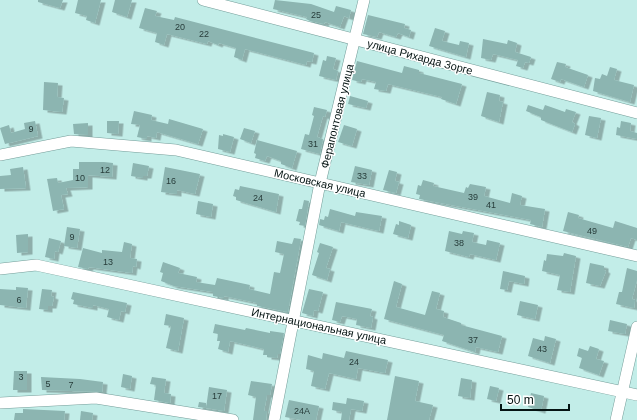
<svg xmlns="http://www.w3.org/2000/svg" width="637" height="420" viewBox="0 0 637 420" font-family="Helvetica,sans-serif">
	<defs>
		<filter id="shadow"><feDropShadow dx="4.5" dy="2.5" stdDeviation="0" flood-color="#0004"/></filter>
	</defs>
	<rect width="100%" height="100%" fill="#c2ede8"/>
	<!-- building -->
	<g fill="#8cb5b1" filter="url(#shadow)">
		<polygon points="38,0 63,0 60,8 38,2"/>
		<polygon points="78,0 101,0 95,23 86,20 87,16 75,13"/>
		<polygon points="115,0 132,0 127,17 112,12"/>
		<polygon points="275,0 311,4 334,12 336,6 351,10 349,18 344,16 340,27 325,22 324,24 310,21 306,19 307,17 273,9"/>
		<polygon points="145,8 157,11 155,16 174,20 175,17 314,53 312,62 307,61 306,65 245,49 242,60 234,57 236,48 219,43 218,45 208,41 207,44 167,34 164,45 155,42 157,33 139,28"/>
		<polygon points="368,15 405,24 404,28 411,30 409,37 398,33 396,37 379,32 377,37 363,34"/>
		<polygon points="435,28 445,31 442,41 459,45 460,41 469,43 466,57 429,46"/>
		<polygon points="483,39 507,44 508,40 517,43 515,52 531,57 529,63 525,62 523,68 516,66 518,60 493,54 491,60 481,58"/>
		<polygon points="327,56 336,58 333,69 338,71 336,80 319,76 323,60 326,61"/>
		<polygon points="357,61 402,73 404,66 419,70 419,73 462,84 456,104 441,99 442,97 388,84 386,91 374,89 376,82 362,79 361,82 352,80"/>
		<polygon points="557,62 566,64 565,67 588,75 584,87 561,79 560,82 551,79"/>
		<polygon points="610,67 617,69 614,80 634,85 630,102 593,91 595,78 600,79 602,74 607,76"/>
		<polygon points="44,82 58,83 57,97 64,98 62,112 43,110"/>
		<polygon points="487,92 500,95 499,101 503,102 499,122 481,116"/>
		<polygon points="350,96 368,101 366,108 348,104"/>
		<polygon points="528,105 543,110 545,105 565,112 566,109 576,112 572,122 575,124 572,132 541,120 541,117 526,111"/>
		<polygon points="314,107 327,110 325,117 323,116 317,137 323,139 320,154 301,149 305,134 309,135 314,116 312,115"/>
		<polygon points="134,111 152,115 151,120 168,124 169,119 203,129 198,144 157,132 156,138 147,136 147,139 137,137 140,125 131,124"/>
		<polygon points="589,116 601,118 597,138 585,135"/>
		<polygon points="35,121 38,136 5,144 0,128 9,125 11,133 25,129 24,123"/>
		<polygon points="107,121 119,121 118,134 107,133"/>
		<polygon points="621,121 631,123 630,131 637,133 637,139 616,135 617,127 620,128"/>
		<polygon points="88,123 88,135 74,134 73,124"/>
		<polygon points="344,125 357,129 352,146 338,142"/>
		<polygon points="244,128 255,131 251,143 240,139"/>
		<polygon points="223,134 234,137 230,152 218,149 219,135 223,136"/>
		<polygon points="257,140 297,151 292,168 281,164 281,161 267,156 265,161 255,158 256,154 254,153"/>
		<polygon points="79,162 104,162 113,163 112,177 88,175 88,187 66,188 68,194 61,195 64,209 53,211 47,179 57,178 58,183 73,180 73,169 79,169"/>
		<polygon points="133,163 149,166 147,176 143,176 143,178 131,176"/>
		<polygon points="355,166 372,170 369,185 351,182"/>
		<polygon points="23,167 26,188 0,189 0,176 11,175 10,169"/>
		<polygon points="165,167 200,174 195,194 177,190 177,194 161,192"/>
		<polygon points="389,170 397,172 395,181 399,182 396,193 383,190"/>
		<polygon points="423,180 434,183 433,186 464,193 466,187 468,188 470,184 486,187 484,196 510,203 512,193 522,196 520,205 545,209 542,227 530,224 531,220 419,199 420,195 416,194 418,185 421,186"/>
		<polygon points="240,186 279,194 276,212 236,200 236,197 233,196 235,189 239,190"/>
		<polygon points="304,200 309,201 305,226 299,225 300,222 296,221 299,209 302,209"/>
		<polygon points="198,201 213,204 211,217 196,214"/>
		<polygon points="330,209 355,216 356,212 382,216 379,231 341,222 339,231 319,225 320,219 324,220 325,216 328,217"/>
		<polygon points="568,212 579,215 578,218 613,228 615,221 637,228 637,240 631,238 628,247 563,231"/>
		<polygon points="399,221 411,225 408,238 393,234 396,224 399,225"/>
		<polygon points="67,227 80,229 77,248 64,246"/>
		<polygon points="449,231 462,234 463,231 474,233 472,242 486,245 487,240 500,243 496,260 470,254 469,257 445,251"/>
		<polygon points="28,234 28,252 17,253 16,235"/>
		<polygon points="49,238 61,241 58,252 55,251 54,259 45,257"/>
		<polygon points="294,238 301,239 288,312 257,306 257,303 224,296 224,298 213,296 213,292 174,286 161,281 163,273 160,272 163,262 180,268 178,273 197,277 196,282 215,285 217,278 250,285 249,289 270,294 274,272 280,273 284,254 275,252 277,241 292,244"/>
		<polygon points="124,242 132,244 130,258 137,259 136,267 133,266 132,273 89,267 88,269 78,267 83,248 102,253 102,250 122,252"/>
		<polygon points="320,243 333,247 326,268 330,269 327,280 312,275 319,253 317,252"/>
		<polygon points="564,253 576,256 570,292 557,290 560,275 542,271 544,260 546,261 547,254 563,256"/>
		<polygon points="590,263 604,266 604,270 606,271 600,286 586,283"/>
		<polygon points="627,268 637,271 637,280 632,299 635,300 634,308 616,304 619,292 622,292"/>
		<polygon points="503,271 525,276 524,284 509,281 507,290 500,289"/>
		<polygon points="394,281 402,284 396,307 425,315 432,291 440,293 436,309 444,311 443,317 461,323 461,325 502,336 498,352 476,347 475,352 442,341 444,335 384,319"/>
		<polygon points="16,287 28,288 26,308 0,305 0,289 16,290"/>
		<polygon points="42,289 52,290 51,296 54,297 52,306 48,306 48,310 39,309"/>
		<polygon points="309,289 323,292 318,311 314,310 313,316 302,313"/>
		<polygon points="73,292 127,303 125,312 121,311 119,320 107,317 109,309 93,305 93,308 73,304 74,300 71,299"/>
		<polygon points="520,301 538,305 535,319 517,315"/>
		<polygon points="336,302 372,309 370,316 373,317 371,328 356,325 357,319 342,316 340,322 332,320"/>
		<polygon points="166,314 184,318 178,351 166,348 171,326 164,325"/>
		<polygon points="610,320 627,324 625,334 608,331"/>
		<polygon points="215,324 245,330 246,328 270,333 270,331 284,333 280,354 278,354 277,358 267,357 267,355 263,355 264,349 230,341 228,352 218,349 220,341 217,341 218,334 213,333"/>
		<polygon points="545,336 556,339 550,363 528,356 533,338 544,341"/>
		<polygon points="590,346 599,349 596,359 604,361 599,375 579,368 582,358 577,356 579,348 588,351"/>
		<polygon points="346,351 388,360 385,373 358,368 356,379 329,373 325,389 311,386 314,371 306,369 308,355 322,359 323,353 344,358"/>
		<polygon points="14,371 27,371 27,390 13,390"/>
		<polygon points="123,374 132,376 130,389 121,387"/>
		<polygon points="395,376 419,381 415,401 433,405 429,420 387,420"/>
		<polygon points="41,377 80,379 103,382 102,392 42,390"/>
		<polygon points="152,377 166,379 164,393 171,394 170,403 154,400 156,385 150,384"/>
		<polygon points="461,378 472,380 470,398 458,396"/>
		<polygon points="251,381 272,384 270,395 267,395 264,411 267,411 266,420 253,420 256,397 248,395"/>
		<polygon points="490,386 499,388 496,401 487,399"/>
		<polygon points="209,387 227,390 224,411 206,408"/>
		<polygon points="531,393 544,396 541,411 528,407"/>
		<polygon points="347,398 364,401 362,411 351,409 349,420 341,420 342,412 332,410 333,402 346,404"/>
		<polygon points="289,400 319,406 316,420 302,420 285,417"/>
		<polygon points="199,402 206,403 206,408 198,407"/>
		<polygon points="23,409 65,411 64,420 14,420 15,413 23,413"/>
		<polygon points="81,411 93,413 92,420 80,420"/>
	</g>
	<g fill="none" stroke-linecap="round" stroke-linejoin="round">
		<!-- minor casing -->
		<g stroke="#749d99" stroke-width="12">
			<g id="minor">
				<polyline points="203,0 637,113"/>
				<polyline points="0,155 71,141 176,150 637,256"/>
				<polyline points="0,269 36,265 637,395"/>
				<polyline points="0,403 96,398 233,420"/>
				<polyline points="274,420 320,183 364,0"/>
				<polyline points="616,420 637,327"/>
			</g>
		</g>
		<!-- minor -->
		<use href="#minor" stroke="#fff" stroke-width="11"/>
	</g>
	<g text-anchor="middle" dominant-baseline="central" stroke-width="3" stroke-linejoin="round" paint-order="stroke">
		<!-- number labels -->
		<g font-size="9" fill="#273c3a">
			<text x="316" y="15">25</text>
			<text x="180" y="27">20</text>
			<text x="204" y="34">22</text>
			<text x="31" y="129">9</text>
			<text x="313" y="144">31</text>
			<text x="105" y="170">12</text>
			<text x="362" y="176">33</text>
			<text x="80" y="178">10</text>
			<text x="171" y="181">16</text>
			<text x="473" y="197">39</text>
			<text x="258" y="198">24</text>
			<text x="491" y="205">41</text>
			<text x="592" y="231">49</text>
			<text x="72" y="237">9</text>
			<text x="459" y="243">38</text>
			<text x="108" y="262">13</text>
			<text x="19" y="300">6</text>
			<text x="473" y="340">37</text>
			<text x="542" y="349">43</text>
			<text x="354" y="362">24</text>
			<text x="21" y="377">3</text>
			<text x="48" y="384">5</text>
			<text x="71" y="385">7</text>
			<text x="217" y="396">17</text>
			<text x="302" y="411">24А</text>
		</g>
		<!-- street labels -->
		<g font-size="11" fill="#051413" stroke="#fff">
			<text transform="translate(420 57) rotate(15)">улица Рихарда Зорге</text>
			<text transform="translate(337 116) rotate(-76)">Ферапонтовая улица</text>
			<text transform="translate(320 183) rotate(13)">Московская улица</text>
			<text transform="translate(319 326) rotate(12)">Интернациональная улица</text>
		</g>
	</g>
	<!-- scale -->
	<path d="M501 404v6h68v-6" fill="none" stroke="#051413" stroke-width="2"/>
	<text x="507" y="404" font-size="12" fill="#051413" stroke="#ffffff" stroke-width="3" paint-order="stroke">50 m</text>
</svg>
